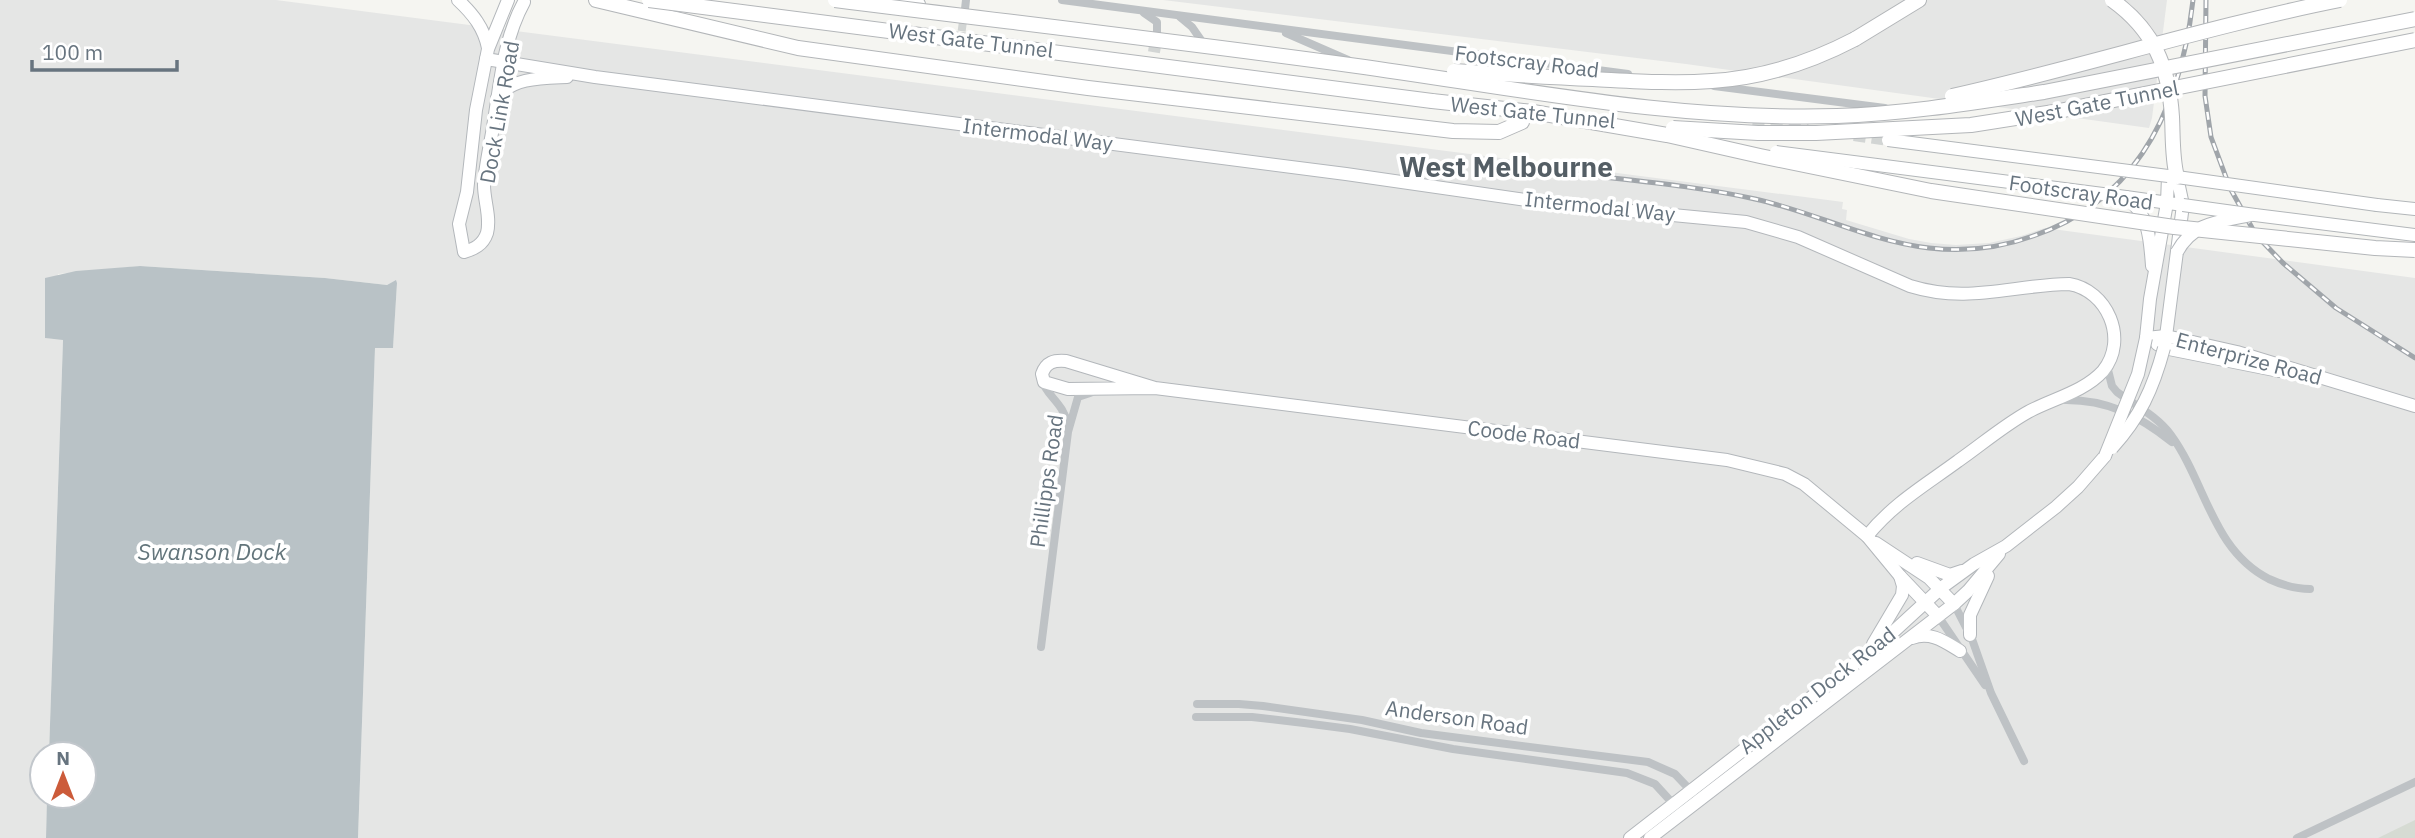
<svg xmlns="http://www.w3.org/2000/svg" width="2415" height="838" viewBox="0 0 2415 838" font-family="'IBM Plex Sans',sans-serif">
	<rect width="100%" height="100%" fill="#f5f5f1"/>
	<!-- built -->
	<g fill="#e5e6e5">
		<polygon points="0,0 276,0 1843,202 1842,209 1847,210 1846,220 1909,239 1931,243 1956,245 1989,243 2021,236 2045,228 2415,278 2415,838 358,838 375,347 393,347 397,283 395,281 387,285 325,278 140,266 58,274 45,338 63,339 49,754 42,754 42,796 47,796 46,838 0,838"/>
		<polygon points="1163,0 2167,0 2152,118 2149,128 1686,64"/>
	</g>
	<!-- green -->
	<polygon fill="#d6dbd3" points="2415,820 2415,838 2378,838"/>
	<!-- water -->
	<polygon fill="#b9c2c6" points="140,266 325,278 387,285 396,280 397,283 393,348 375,348 358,838 46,838 47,796 84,796 84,754 49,754 63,340 45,338 45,278 76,271"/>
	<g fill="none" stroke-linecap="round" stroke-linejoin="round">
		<!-- street-tunnel -->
		<polyline stroke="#d2d5d4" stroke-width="8" stroke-dasharray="8 4" stroke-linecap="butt" points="960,43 964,14"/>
		<!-- primary-tunnel -->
		<g stroke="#d2d5d4" stroke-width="12" stroke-dasharray="12 6" stroke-linecap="butt">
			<polyline points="1151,70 1157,34"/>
			<polyline points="1753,120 1808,128"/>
			<polyline points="1854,135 1888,140"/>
		</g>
		<!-- secondary casing -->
		<g stroke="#b3b7bb" stroke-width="14">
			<g id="secondary">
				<path d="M458,0C473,14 484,28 488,48"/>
				<path d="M508,0L488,49L476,110L467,192L459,224L464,252C474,249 483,245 487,233C491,217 484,201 484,185C485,166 490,146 493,127C500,85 503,40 524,2"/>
				<path d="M486,59L595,77L1346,174L1547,203L1746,222L1798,237L1910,286C1968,304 2011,285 2069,284C2107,290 2129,339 2103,371C2084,392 2052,399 2028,412C2003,426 1981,445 1958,461C1924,486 1894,503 1867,536"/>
				<path d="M497,98C512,77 544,78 567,77"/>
				<path d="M2126,197C2149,215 2150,238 2152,266"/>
				<polyline points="2146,338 2166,336 2237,352 2415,406"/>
				<polyline points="2146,338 2150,299 2167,203"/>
				<polyline points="2157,344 2164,348 2279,371"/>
				<polyline points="2165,344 2183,205"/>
				<path d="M1155,388L1066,361C1054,360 1046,362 1042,374L1044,382L1068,389L1155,388L1727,460L1785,474L1804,484L1867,536L1900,576L1938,616"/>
				<polyline points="1876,543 1929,578 1954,604"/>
				<polyline points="1917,563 1950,575 1962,571"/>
				<polyline points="1970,635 1970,615 1988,576"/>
				<path d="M1912,638C1931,631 1945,642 1960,651"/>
				<polyline points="1873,644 1902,595 1903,586 1900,576"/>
				<polyline points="1630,838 1880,644 1941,588 1974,564 2006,546 2056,507 2078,487 2105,456"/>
				<polyline points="1650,838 1954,604 1968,591 1999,554"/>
			</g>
		</g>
		<!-- primary casing -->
		<g stroke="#b2b6b9" stroke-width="14">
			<g id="primary">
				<polyline points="892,0 919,4"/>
				<polyline points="2126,197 2183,205 2177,177 2168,176 2167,203"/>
				<polyline points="2377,205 2415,209"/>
				<polyline points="2255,215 2415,235"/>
			</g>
		</g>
		<!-- highway casing -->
		<g stroke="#b3b6b9" stroke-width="16">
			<g id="highway">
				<polyline points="596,0 798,48 1088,88 1453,131 1499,132 1522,122"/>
				<polyline points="1855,39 1919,0"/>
				<polyline points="1432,101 1533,112"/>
			</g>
		</g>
		<!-- street -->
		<g stroke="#bec2c5" stroke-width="8">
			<polyline points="1062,0 1628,74"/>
			<polyline points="965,9 966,0"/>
			<polyline points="1144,13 1157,22 1157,34"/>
			<polyline points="1180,17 1192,27 1201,40"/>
			<polyline points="1286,33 1348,60"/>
			<polyline points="1714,86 1885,108"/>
			<path d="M2107,366L2112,386L2117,392C2136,406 2157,416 2171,435C2206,483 2212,550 2269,579C2282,585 2295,589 2310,589"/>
			<path d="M1042,380C1047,397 1063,402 1068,425"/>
			<path d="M2063,400C2106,399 2138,415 2172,442"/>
			<polyline points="1954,604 1972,639 1991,693 2024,761"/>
			<polyline points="1938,616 1985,685"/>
			<polyline points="1041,647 1068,432 1078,397 1090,393"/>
			<polyline points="1197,704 1239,704 1263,706 1362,720 1421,733 1648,762 1675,774 1693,793"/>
			<polyline points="1196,717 1252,717 1304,723 1350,729 1453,749 1627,773 1655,784 1677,808"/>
			<polyline points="2297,838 2415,782"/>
		</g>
		<!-- secondary -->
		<use href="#secondary" stroke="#fff" stroke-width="12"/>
		<!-- primary -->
		<use href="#primary" stroke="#fff" stroke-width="12"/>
		<!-- highway -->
		<use href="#highway" stroke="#fff" stroke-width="14"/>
		<!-- rail casing -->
		<g stroke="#a0a5aa" stroke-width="5">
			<g id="rail">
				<polyline points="2206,0 2205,96 2211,137 2230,188 2256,235 2283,263 2336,308 2415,358"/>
				<path d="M1576,174C1636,181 1697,186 1755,199C1814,212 1869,241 1929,248C1964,252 2000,248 2033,236C2139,200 2181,105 2193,0"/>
			</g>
		</g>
		<!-- rail -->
		<use href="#rail" stroke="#fff" stroke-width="2.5" stroke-dasharray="8" stroke-linecap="butt"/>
		<!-- secondary-bridge casing -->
		<g stroke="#b3b7bb" stroke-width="14" stroke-linecap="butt">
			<g id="secondary-bridge">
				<path d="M2177,252C2194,221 2220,222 2251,215"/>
				<path d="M2112,448C2140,417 2153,389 2164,348"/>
				<polyline points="2105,456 2138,374 2146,338"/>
			</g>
		</g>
		<!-- primary-bridge casing -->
		<g stroke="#b2b6b9" stroke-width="14" stroke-linecap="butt">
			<g id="primary-bridge">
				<polyline points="1888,140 2168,176"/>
				<polyline points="1776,152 2126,197"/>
				<polyline points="2177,177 2377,205"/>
				<polyline points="2183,205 2255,215"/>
			</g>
		</g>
		<!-- highway-bridge casing -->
		<g stroke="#b3b6b9" stroke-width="16" stroke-linecap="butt">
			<g id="highway-bridge">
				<polyline points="649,0 1432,101"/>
				<path d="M835,0C1009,22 1183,42 1357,66C1515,88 1676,121 1837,116C1904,114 1977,102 2044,92L2415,19"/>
				<path d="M2112,0C2154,30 2169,67 2172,117C2173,137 2172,158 2177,177"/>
				<path d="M1454,71C1500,74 1547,77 1593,79C1633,81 1672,84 1712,81C1762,78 1811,62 1855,39"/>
				<path d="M1952,96C2082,67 2209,26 2340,0"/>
				<polyline points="1533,112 1667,135 1760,156 1931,191 2174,227 2375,248 2415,250"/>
				<polyline points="1673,128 1758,133 1816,133 1971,125 2054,112 2415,40"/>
			</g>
		</g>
		<!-- secondary-bridge -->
		<use href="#secondary-bridge" stroke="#fff" stroke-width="12"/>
		<!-- primary-bridge -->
		<use href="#primary-bridge" stroke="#fff" stroke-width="12"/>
		<!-- highway-bridge -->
		<use href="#highway-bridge" stroke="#fff" stroke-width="14"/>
	</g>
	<g text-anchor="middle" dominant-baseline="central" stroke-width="7" stroke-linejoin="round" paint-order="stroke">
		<!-- street labels -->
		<g font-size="21" fill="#67747f" stroke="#fff">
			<text transform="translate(971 40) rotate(7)">West Gate Tunnel</text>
			<text transform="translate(1527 61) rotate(7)">Footscray Road</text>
			<text transform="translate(2097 103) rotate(-11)">West Gate Tunnel</text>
			<text transform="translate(499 112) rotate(-80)">Dock Link Road</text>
			<text transform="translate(1533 112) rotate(6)">West Gate Tunnel</text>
			<text transform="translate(1038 134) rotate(7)">Intermodal Way</text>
			<text transform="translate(2081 192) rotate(8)">Footscray Road</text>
			<text transform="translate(1600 206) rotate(6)">Intermodal Way</text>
			<text transform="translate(2249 358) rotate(15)">Enterprize Road</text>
			<text transform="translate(1524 434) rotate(7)">Coode Road</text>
			<text transform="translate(1046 481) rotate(-82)">Phillipps Road</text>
			<text transform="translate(1817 690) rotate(-38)">Appleton Dock Road</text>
			<text transform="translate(1457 717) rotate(8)">Anderson Road</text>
		</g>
		<!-- water labels -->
		<g font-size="23" font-style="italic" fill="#63757b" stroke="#fff">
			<text x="212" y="551">Swanson Dock</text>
		</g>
		<!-- district labels -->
		<g font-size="28" font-weight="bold" fill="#545e65" stroke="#fff">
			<text x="1506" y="166">West Melbourne</text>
		</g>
	</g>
	<!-- north arrow -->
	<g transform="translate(63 775)"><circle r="33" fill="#ffffff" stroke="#c2c7cc" stroke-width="2"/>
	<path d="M0-5L12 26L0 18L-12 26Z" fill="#cc5b3a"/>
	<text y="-10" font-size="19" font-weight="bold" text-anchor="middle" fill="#67747f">N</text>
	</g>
	<!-- scale -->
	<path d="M32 60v10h145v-10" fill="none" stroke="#67747f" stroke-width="3.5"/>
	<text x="42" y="60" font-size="21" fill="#67747f" stroke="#ffffff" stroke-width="5" paint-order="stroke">100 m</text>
</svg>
